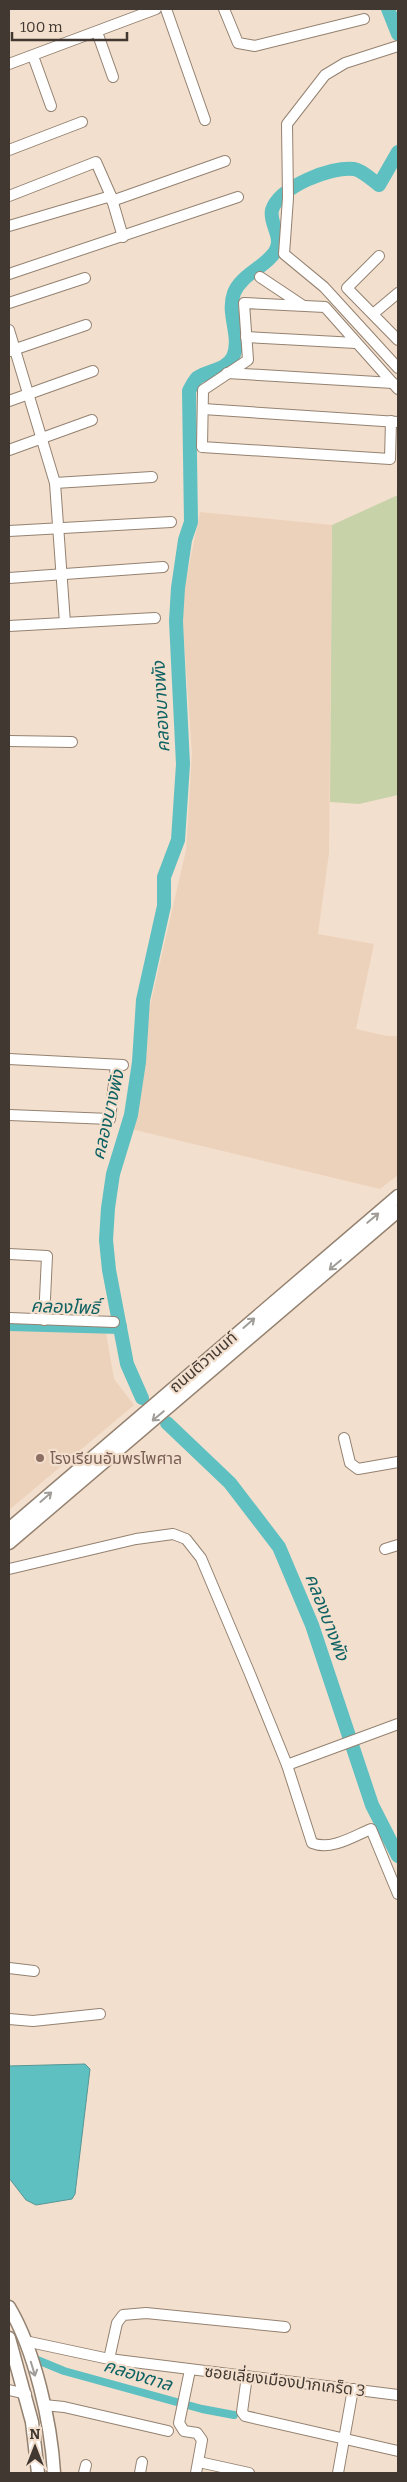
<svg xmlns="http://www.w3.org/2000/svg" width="407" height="2482" viewBox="0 0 407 2482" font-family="Bitter,'Noto Sans Thai',serif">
	<rect width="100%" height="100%" fill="#f3dfcd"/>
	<!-- built -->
	<g fill="#edd2bb">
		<polygon points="200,512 332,525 329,853 318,934 374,944 356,1029 387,1036 398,1036 398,1175 380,1189 131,1129 146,1023 186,850 192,754 182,610 183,595"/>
		<polygon points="9,1329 106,1333 114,1379 134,1405 9,1510"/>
	</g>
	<!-- green -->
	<polygon fill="#c8d2a9" points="398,495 398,795 359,804 330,802 332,525"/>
	<!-- water -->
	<polygon fill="#5fc0c2" stroke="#569796" points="85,2064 90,2069 75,2194 72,2199 36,2205 26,2200 9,2178 9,2066"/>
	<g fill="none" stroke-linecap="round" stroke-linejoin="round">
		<!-- canal -->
		<polyline stroke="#5fc0c2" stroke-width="8" points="35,2359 64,2371 202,2409 234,2415"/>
		<!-- river -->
		<g stroke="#5fc0c2" stroke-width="14">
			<polyline points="388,9 398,34"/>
			<polyline points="9,1324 120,1327"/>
			<path d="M142,1398L127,1364L109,1270L106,1240L108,1208L113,1174L131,1115L139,1062L143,1000L164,906V877L178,840L183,764L176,621L178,588L185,540L191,522L189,391C191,387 194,381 197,378C208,370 226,371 233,357C242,337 226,314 234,293C241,274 268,266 276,250C283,236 269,224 272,210C279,187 331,166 354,169C362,170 372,180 379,185L398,152"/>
			<polyline points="167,1423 230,1483 279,1547 312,1625 372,1805 398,1856"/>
		</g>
		<!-- minor casing -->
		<g stroke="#948271" stroke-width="12">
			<g id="minor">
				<polyline points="166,9 205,120"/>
				<polyline points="224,9 238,43 255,46 364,19"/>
				<polyline points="97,32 113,77"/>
				<polyline points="398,46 345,63 325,75 287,124 288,198 284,254 324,287 398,368"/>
				<polyline points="33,56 51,106"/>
				<polyline points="9,64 156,9"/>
				<polyline points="9,150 82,122"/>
				<polyline points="9,196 96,162 111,196 123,237"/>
				<polyline points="112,201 225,161"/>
				<polyline points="9,226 111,196"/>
				<polyline points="379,256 347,288 398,340"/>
				<polyline points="9,274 238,197"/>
				<polyline points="260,277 302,305"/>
				<polyline points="9,303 85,278"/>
				<polyline points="373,314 398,293"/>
				<polyline points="9,330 55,483 65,623"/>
				<polyline points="246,337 356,343"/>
				<polyline points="10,351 86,325"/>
				<polyline points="227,373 393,383"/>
				<polyline points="9,401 93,371"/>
				<polyline points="203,409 398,422"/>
				<polyline points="391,421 390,459 202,447 203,390 248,360 244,303 325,307 398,389"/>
				<polyline points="9,450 92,420"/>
				<polyline points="55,483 152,477"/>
				<polyline points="9,531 171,522"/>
				<polyline points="9,578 163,567"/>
				<polyline points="9,626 155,618"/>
				<polyline points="9,741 72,742"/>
				<polyline points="9,1059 123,1065"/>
				<polyline points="9,1115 110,1119 116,1065"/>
				<polyline points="9,1254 47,1256 44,1320"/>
				<polyline points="9,1318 114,1322"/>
				<polyline points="344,1438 350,1463 358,1469 398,1462"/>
				<polyline points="385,1549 398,1545"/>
				<path d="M9,1569L136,1539L173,1534L186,1539L201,1558L250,1674L287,1765L312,1843C331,1851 354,1836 371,1829L398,1894"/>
				<polyline points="287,1765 398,1724"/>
				<polyline points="9,1968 34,1971"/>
				<polyline points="9,2019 33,2021 100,2014"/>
				<polyline points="25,2341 109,2359 398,2395"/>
				<polyline points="109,2359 117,2323 123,2315 146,2313 285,2327"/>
				<polyline points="190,2370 179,2423 184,2431 197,2433 202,2440 196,2473"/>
				<polyline points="247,2376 242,2412 245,2416 398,2451"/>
				<polyline points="9,2390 26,2394"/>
				<polyline points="44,2405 64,2407 168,2431"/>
				<polyline points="199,2462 249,2473"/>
				<polyline points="84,2473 86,2465"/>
				<polyline points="140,2473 142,2462"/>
				<polyline points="338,2473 353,2389"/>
			</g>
		</g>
		<!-- major casing -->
		<g stroke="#948271" stroke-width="15">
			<g id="major">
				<polyline points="9,1529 398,1196"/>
				<polyline points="9,1543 398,1211"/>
				<path d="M9,2307C35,2351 51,2422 54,2473"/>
				<polyline points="9,2338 32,2422 38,2473"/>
			</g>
		</g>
		<!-- minor -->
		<use href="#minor" stroke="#fff" stroke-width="10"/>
		<!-- major -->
		<use href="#major" stroke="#fff" stroke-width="12"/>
	</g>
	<!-- one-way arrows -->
	<defs><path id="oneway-shaft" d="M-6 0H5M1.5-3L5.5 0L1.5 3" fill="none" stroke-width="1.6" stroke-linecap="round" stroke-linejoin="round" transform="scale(1.25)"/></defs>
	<g stroke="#a09c98">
		<use href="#oneway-shaft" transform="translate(373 1218) rotate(-40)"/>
		<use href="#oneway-shaft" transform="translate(335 1265) rotate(140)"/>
		<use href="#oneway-shaft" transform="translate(249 1323) rotate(-41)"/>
		<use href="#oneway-shaft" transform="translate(158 1416) rotate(140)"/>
		<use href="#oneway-shaft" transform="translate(46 1497) rotate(-41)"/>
		<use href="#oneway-shaft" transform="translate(33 2369) rotate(73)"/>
	</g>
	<!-- markers -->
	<circle fill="#8d6e63" stroke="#f3dfcd" stroke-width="2" cx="40" cy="1458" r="5"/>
	<g text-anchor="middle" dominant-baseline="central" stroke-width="4.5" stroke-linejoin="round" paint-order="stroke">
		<!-- street labels -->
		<g font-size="16" fill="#403831" stroke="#f3dfcd">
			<text transform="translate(203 1362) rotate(-41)">ถนนติวานนท์</text>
			<text transform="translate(285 2381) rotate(7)">ซอยเลี่ยงเมืองปากเกร็ด 3</text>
		</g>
		<!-- education labels -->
		<g font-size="16" fill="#785e54" stroke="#f3dfcd" text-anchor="start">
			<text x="50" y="1458">โรงเรียนอัมพรไพศาล</text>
		</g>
		<!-- water labels -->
		<g font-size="18" font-style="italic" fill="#0e6263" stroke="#f3dfcd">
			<text transform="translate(161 707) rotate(-93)">คลองบางพัง</text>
			<text transform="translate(108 1115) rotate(-77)">คลองบางพัง</text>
			<text transform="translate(65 1307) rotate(2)">คลองโพธิ์</text>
			<text transform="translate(327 1617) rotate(69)">คลองบางพัง</text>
			<text transform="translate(138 2375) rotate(17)">คลองตาล</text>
		</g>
	</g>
	<!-- border -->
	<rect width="407" height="2482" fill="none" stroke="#403831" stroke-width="20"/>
	<!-- north arrow -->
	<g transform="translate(35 2447)" stroke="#f3dfcd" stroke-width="4" paint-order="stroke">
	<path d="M0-4L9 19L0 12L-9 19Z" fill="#403831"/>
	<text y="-8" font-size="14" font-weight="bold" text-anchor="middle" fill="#403831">N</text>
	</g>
	<!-- scale -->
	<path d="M12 32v8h115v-8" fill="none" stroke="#403831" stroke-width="2.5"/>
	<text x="20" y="32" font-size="15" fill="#403831" stroke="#f3dfcd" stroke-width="4" paint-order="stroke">100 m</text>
</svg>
